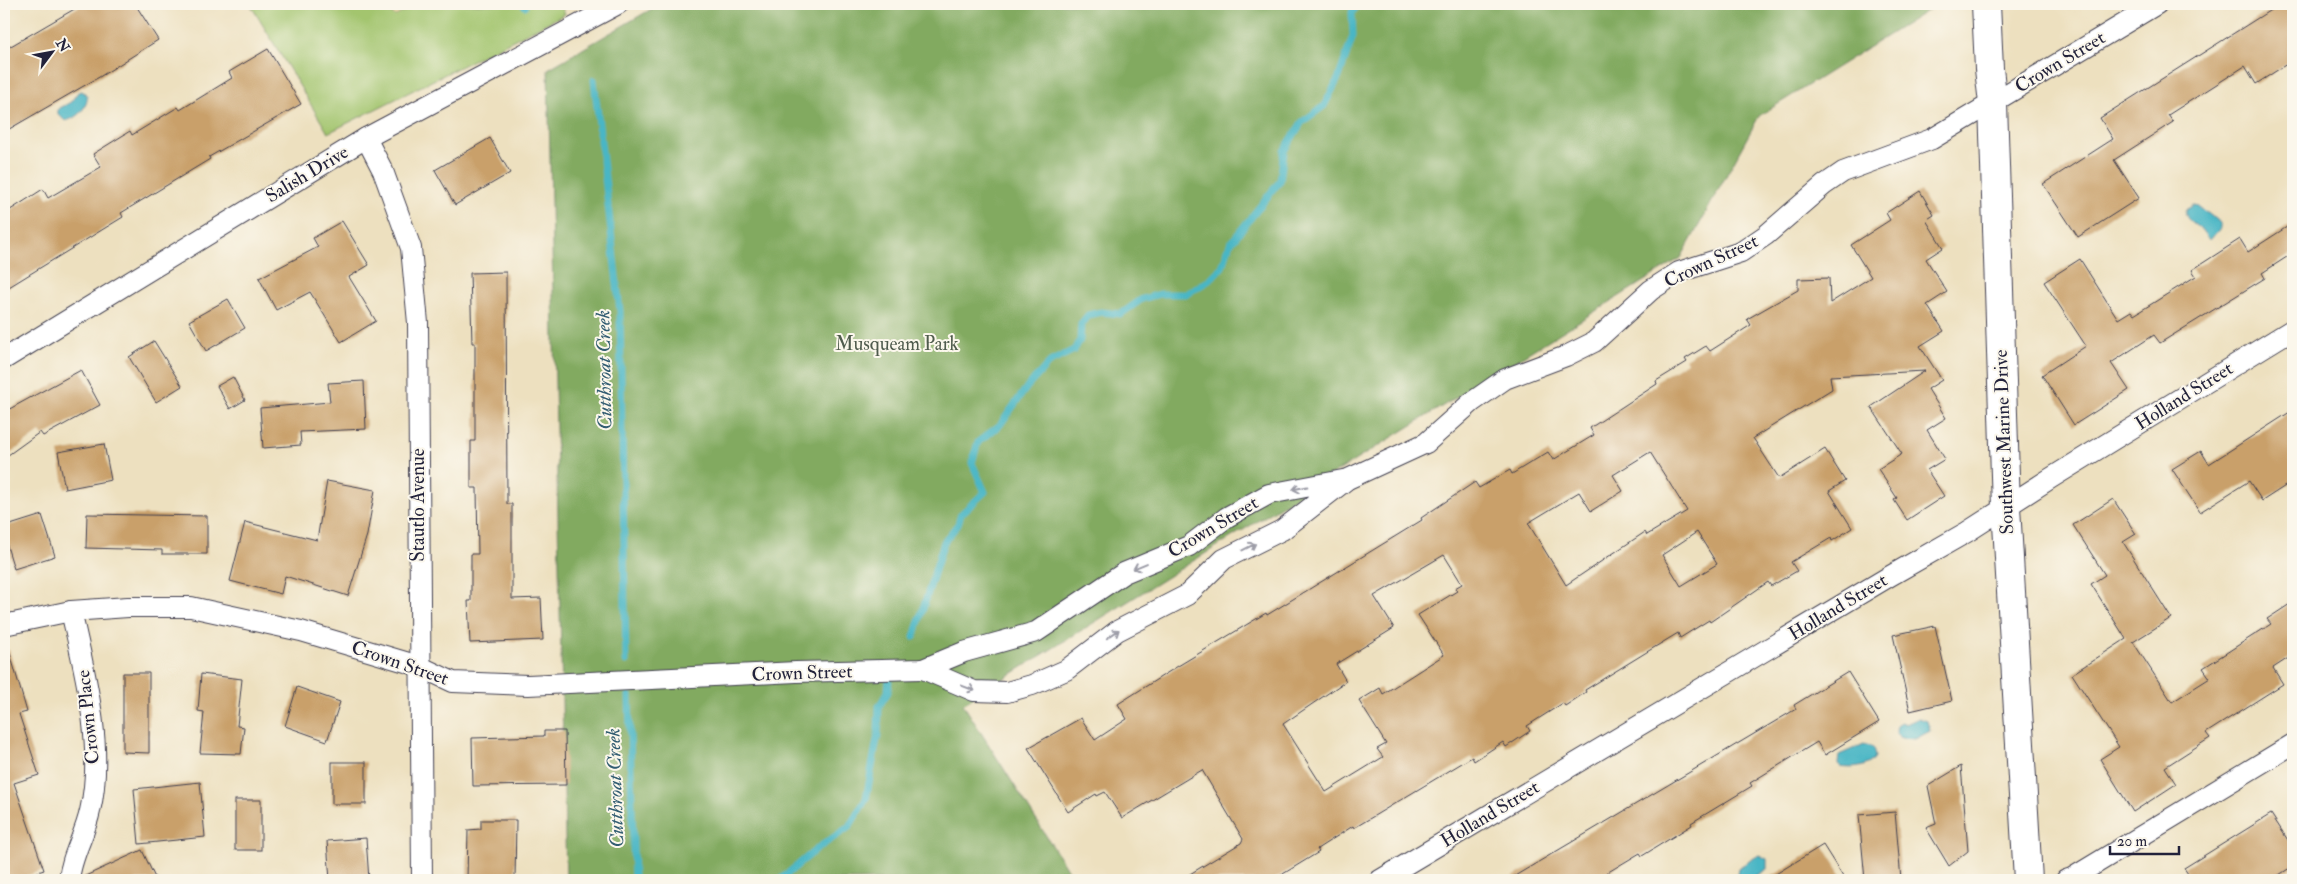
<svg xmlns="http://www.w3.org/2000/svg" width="2297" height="884" viewBox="0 0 2297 884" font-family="'IM FELL Double Pica',serif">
	<rect width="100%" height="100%" fill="#fbf7ec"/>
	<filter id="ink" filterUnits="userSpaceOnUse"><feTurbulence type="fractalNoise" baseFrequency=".02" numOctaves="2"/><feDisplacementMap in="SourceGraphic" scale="10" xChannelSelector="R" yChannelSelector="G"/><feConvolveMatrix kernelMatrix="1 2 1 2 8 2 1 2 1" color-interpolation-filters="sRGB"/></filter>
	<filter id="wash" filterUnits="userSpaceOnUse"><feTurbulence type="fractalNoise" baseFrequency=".0096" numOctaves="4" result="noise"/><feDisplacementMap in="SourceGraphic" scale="20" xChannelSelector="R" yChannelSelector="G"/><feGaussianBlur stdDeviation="1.12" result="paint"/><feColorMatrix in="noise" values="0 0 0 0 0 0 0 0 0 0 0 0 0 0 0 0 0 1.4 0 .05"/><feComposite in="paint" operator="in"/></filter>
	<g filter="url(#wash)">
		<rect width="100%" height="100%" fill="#ede0bf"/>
		<!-- green -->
		<polygon fill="#a3c56e" stroke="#627454" points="250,4 561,4 565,14 328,133"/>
		<!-- forest -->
		<polygon fill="#82aa61" stroke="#52664e" points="660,4 1938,4 1759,116 1681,258 963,704 1074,880 566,880 548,69"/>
		<!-- sand -->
		<polygon fill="#eeda9e" stroke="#887e6c" points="385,4 405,4 404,11 396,16 390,13"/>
		<!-- water -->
		<g fill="#4ab6c5" stroke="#366c80">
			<path d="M82,91L87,95C89,107 76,119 65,121L58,114V109L71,102L78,92Z"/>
			<path d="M2194,205L2199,206L2220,223V228L2210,240C2205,237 2203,232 2199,228C2190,221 2177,213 2194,205Z"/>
			<polygon points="1919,718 1927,721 1930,731 1915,739 1901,738 1896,732 1897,725 1901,722 1906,724"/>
			<path d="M1864,744L1873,747L1875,757C1869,768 1852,769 1841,767L1838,764L1839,755Z"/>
			<polygon points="1759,855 1767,859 1767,869 1749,880 1740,879 1737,874 1738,868"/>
		</g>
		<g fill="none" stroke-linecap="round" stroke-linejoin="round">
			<!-- stream -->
			<g stroke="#4ab6c5" stroke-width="7">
				<polyline points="523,4 525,6"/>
				<polyline points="594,80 620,311 626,661"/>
				<polyline points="914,637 944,542 958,524 961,514 985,492 972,463 978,442 1000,425 1027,387 1050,362 1074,350 1080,340 1081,324 1088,315 1101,312 1121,314 1142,299 1160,294 1186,294 1208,281 1222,267 1230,244 1280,181 1284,151 1302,122 1324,106 1339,77 1353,36 1352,12 1359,4"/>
				<polyline points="629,696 634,880"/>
				<polyline points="780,880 818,848 849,827 866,799 878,734 879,706 888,692 889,680"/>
			</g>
		</g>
		<g id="blocks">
			<!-- building -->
			<g fill="#c9a06b" fill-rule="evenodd">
				<polygon points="83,4 135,4 158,40 101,76 4,132 4,50"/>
				<polygon points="2280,4 2293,4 2293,60 2256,84 2245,66 2168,115 2173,122 2114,160 2139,198 2078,237 2043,184 2113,139 2100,118"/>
				<polygon points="268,49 301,104 209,157 210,159 121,213 123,217 4,290 4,214 43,189 48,198 101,167 93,154 130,131 132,135 178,107 180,110 232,78 229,72"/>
				<polygon points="490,138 510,173 455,205 435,170"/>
				<path d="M1920,191L1934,215L1926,220L1943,248L1926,259L1947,292L1927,305L1944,331L1920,346L1942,380L1928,389L1946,418L1927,430L1945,459L1927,470L1944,496L1907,520L1894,500L1897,498L1878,469L1902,454L1871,407L1925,371L1830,376L1832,389L1753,438L1779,478L1825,449L1845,481L1829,491L1852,528L1832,541L1831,538L1791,562L1797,571L1771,586L1768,582L1710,622L1709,620L1680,638L1678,633L1650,650L1585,690L1586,692L1565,706L1563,703L1527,726L1530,731L1506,747L1503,742L1474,761L1472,757L1354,828L1353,826L1317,849L1319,852L1273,880H1180L1241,843L1243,839L1202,770L1122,818L1105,792L1097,796L1096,794L1068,812L1028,748L1081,718L1095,740L1127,719L1118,704L1178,666L1266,613L1267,615L1422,520L1421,518L1475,482L1479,488L1510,470L1512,474L1548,452L1553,460L1594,435L1590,428L1657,384L1656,381L1687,362L1685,359L1706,346L1710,351L1751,325L1747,319L1798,290V279L1829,278L1830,303L1871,277L1851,245L1890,220L1886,213ZM1650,452L1687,511L1647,535L1645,532L1566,585L1528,523L1579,492L1591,511L1623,491L1613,475ZM1697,532L1717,564L1681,586L1662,555ZM1444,555L1462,584L1455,588L1457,591L1418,615L1444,655L1383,694L1380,688L1359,701L1386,744L1377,749L1383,757L1326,792L1283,724L1346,681L1336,664L1394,628L1374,596Z"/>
				<polygon points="342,221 369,265 349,277 376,321 341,342 310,292 276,310 259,278 318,247 313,238"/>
				<polygon points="2293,223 2293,253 2262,273 2265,278 2160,343 2154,335 2111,363 2129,390 2074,425 2042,375 2086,346 2044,282 2080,259 2118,319 2131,311 2134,315 2196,276 2192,270 2240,239 2248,252"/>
				<polygon points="506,272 507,504 512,504 512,599 541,598 543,640 470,643 468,601 471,601 471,554 478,554 477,488 471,488 471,441 475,441 475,343 472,343 470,273"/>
				<polygon points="228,299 245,328 206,351 189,321"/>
				<polygon points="154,341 182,386 156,402 129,357"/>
				<polygon points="81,370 100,405 43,436 40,432 4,458 4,412"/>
				<polygon points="233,377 245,400 230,409 217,386"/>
				<polygon points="364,381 366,429 300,432 301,445 263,448 260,408 330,402 328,383"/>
				<polygon points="2293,410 2293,481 2262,501 2249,481 2200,512 2172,469 2201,451 2209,464"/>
				<polygon points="104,444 111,480 65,489 58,452"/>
				<polygon points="327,481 375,490 367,535 348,596 285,576 281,594 230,581 245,522 317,540"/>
				<polygon points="2113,499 2136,534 2123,542 2171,618 2133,642 2172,702 2210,678 2203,668 2271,624 2267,619 2293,602 2293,655 2273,668 2283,684 2206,733 2210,738 2165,767 2176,784 2133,812 2100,759 2119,747 2072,674 2126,639 2091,584 2105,575 2073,525"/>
				<polygon points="87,514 207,516 207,554 162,554 162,550 86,548"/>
				<polygon points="42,515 55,556 14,569 4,536 4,527"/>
				<polygon points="1935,626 1952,701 1910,711 1893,635"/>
				<polygon points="9,650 27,712 19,714 39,775 14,783 44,870 14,880 4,880 4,651"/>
				<polygon points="1848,672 1879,722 1825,755 1817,742 1750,783 1752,786 1691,823 1692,825 1642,856 1640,853 1595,880 1508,880 1796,709 1794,705"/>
				<polygon points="123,673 149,673 149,753 123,752"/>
				<polygon points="201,674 242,679 237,726 244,727 241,754 200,753 204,712 198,711"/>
				<polygon points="297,687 340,702 327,741 285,726"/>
				<polygon points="544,731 565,731 566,785 473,786 472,738 544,736"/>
				<rect x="332" y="762" width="34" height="42"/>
				<polygon points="1961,766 1968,851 1949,866 1926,828 1936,824 1928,786"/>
				<polygon points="200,782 205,837 139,844 134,789"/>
				<rect x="235" y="800" width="26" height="50"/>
				<polygon points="1895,812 1901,880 1865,880 1859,815"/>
				<polygon points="2271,814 2293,848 2293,866 2271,880 2192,880 2184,868"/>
				<polygon points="481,820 516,820 515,880 467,880 468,830 481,829"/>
				<polygon points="366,838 369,880 330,880 327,841"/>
				<polygon points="1823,845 1845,880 1766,880"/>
				<polygon points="142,850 156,880 81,880 81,878"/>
			</g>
		</g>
	</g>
	<g filter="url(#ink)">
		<use href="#blocks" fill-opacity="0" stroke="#403e4f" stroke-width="1"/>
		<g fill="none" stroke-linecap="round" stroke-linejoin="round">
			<!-- street casing -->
			<g stroke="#403e4f" stroke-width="22">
				<g id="street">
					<polyline points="366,138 383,171 411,248 418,323 422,880"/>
					<polyline points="4,359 366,138 618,4"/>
					<polyline points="4,625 71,611 128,607 191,607 301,631 419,666 453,682 528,685 796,672 923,669 964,652 1036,632 1124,573 1189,546 1227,517 1269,494 1348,479 1426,443 1472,402 1505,379 1566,356 1594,342 1651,290 1679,272 1741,252 1766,235 1824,185 1843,172 1932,139 2157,4"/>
					<polyline points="923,669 974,691 1007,692 1032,685 1066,670 1117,631 1187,595 1224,559 1282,530 1345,481"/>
					<path d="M69,880C71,856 85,835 90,811C105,748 85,673 71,611"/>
					<polyline points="1380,880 1890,576 1967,532 2051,478 2293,329"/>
					<polyline points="2066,880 2072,878 2293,744"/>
				</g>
			</g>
			<!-- secondary casing -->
			<g stroke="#403e4f" stroke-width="30">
				<polyline id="secondary" points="1986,4 1989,69 1993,103 2006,507 2028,880"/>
			</g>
			<!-- street -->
			<use href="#street" stroke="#fff" stroke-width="20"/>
			<!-- secondary -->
			<use href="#secondary" stroke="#fff" stroke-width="28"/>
		</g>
		<!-- one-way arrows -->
		<defs><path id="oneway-shaft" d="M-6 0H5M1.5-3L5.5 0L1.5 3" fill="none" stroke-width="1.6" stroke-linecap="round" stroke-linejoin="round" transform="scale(1.25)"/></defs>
		<g stroke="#9c9ca7">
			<use href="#oneway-shaft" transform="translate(1300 488) rotate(169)"/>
			<use href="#oneway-shaft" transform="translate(1249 547) rotate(-27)"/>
			<use href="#oneway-shaft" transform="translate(1140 566) rotate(157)"/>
			<use href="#oneway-shaft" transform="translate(1113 634) rotate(-35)"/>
			<use href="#oneway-shaft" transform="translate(968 688) rotate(21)"/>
		</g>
	</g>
	<g text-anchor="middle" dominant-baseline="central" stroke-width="4" stroke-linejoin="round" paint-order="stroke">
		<!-- street labels -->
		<g font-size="19" fill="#22223b" stroke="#fbf7ec">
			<text transform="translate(2060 62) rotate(-31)">Crown Street</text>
			<text transform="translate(307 174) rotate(-31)">Salish Drive</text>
			<text transform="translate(1711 261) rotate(-25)">Crown Street</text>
			<text transform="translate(2184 396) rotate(-32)">Holland Street</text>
			<text transform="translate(2004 442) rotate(-92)">Southwest Marine Drive</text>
			<text transform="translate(418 505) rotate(-90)">Stautlo Avenue</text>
			<text transform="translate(1213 527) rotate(-31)">Crown Street</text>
			<text transform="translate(1838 607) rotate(-31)">Holland Street</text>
			<text transform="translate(400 663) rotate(19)">Crown Street</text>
			<text transform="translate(802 673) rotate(-2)">Crown Street</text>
			<text transform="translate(88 717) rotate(-96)">Crown Place</text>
			<text transform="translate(1490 814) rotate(-31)">Holland Street</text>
		</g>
		<!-- park labels -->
		<g font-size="19" fill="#4f5b4d" stroke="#fbf7ec">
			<text x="897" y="344">Musqueam Park</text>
		</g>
		<!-- water labels -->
		<g font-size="20" font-style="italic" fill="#325d72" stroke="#fbf7ec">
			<text transform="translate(604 370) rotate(-91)">Cutthroat Creek</text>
			<text transform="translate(615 788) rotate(-92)">Cutthroat Creek</text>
		</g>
	</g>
	<!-- margin -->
	<rect width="2297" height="884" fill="none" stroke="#fbf7ec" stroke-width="20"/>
	<!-- north arrow -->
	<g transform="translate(52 52) rotate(58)" stroke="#fbf7ec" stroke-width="4" paint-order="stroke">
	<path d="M0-4L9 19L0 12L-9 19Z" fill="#22223b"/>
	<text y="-8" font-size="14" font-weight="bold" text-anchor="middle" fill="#22223b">N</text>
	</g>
	<!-- scale -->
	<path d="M2110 846v8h69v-8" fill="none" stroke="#22223b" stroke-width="2.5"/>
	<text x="2117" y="846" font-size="15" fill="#22223b" stroke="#fbf7ec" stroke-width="4" paint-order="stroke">20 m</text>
</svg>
